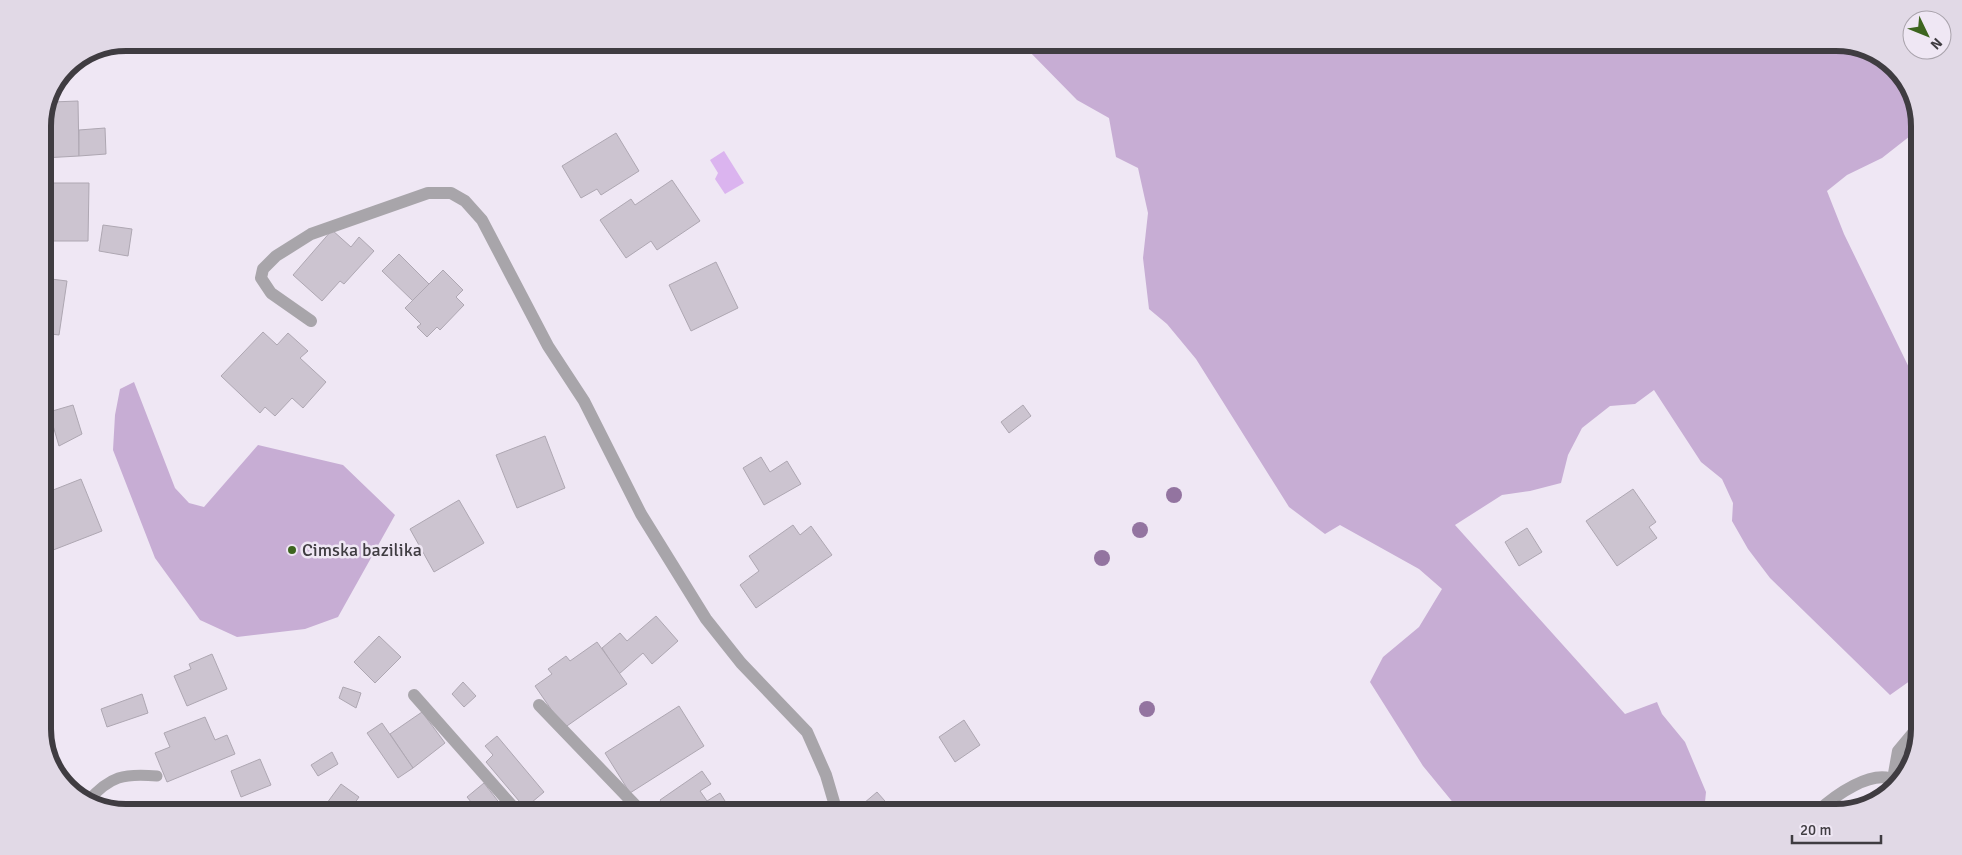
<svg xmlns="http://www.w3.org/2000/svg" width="1962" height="855" viewBox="0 0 1962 855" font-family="Signika,sans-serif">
	<rect width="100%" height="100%" fill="#efe7f4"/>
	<!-- green -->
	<g fill="#c7add4">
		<polygon points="1024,46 1867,49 1905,80 1919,121 1919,129 1882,158 1847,175 1827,191 1844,234 1917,384 1914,678 1890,695 1770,578 1748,549 1732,521 1733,503 1722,479 1701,462 1654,390 1635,404 1610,406 1582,428 1568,455 1561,483 1530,491 1502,495 1455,525 1625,714 1657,702 1662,714 1685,742 1706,792 1704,812 1460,811 1423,766 1370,682 1383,657 1419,627 1442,589 1419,569 1340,525 1325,534 1289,507 1196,359 1167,324 1149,309 1143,258 1148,213 1138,168 1116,157 1109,118 1077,100"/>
		<polygon points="134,382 175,488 189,503 204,507 258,445 343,465 395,515 338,617 305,629 237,637 200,620 155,558 113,450 115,415 120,389"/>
	</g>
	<!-- water -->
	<polygon fill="#dbb4ef" points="724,151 744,183 725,194 715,179 718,173 710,160"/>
	<!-- building -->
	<g fill="#ccc4d0" stroke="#aea7b2">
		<polygon points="78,101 79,156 43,158 43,121 52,102"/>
		<polygon points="105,128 106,154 79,156 79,130"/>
		<polygon points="616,133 639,171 601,195 597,189 581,198 562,166"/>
		<polygon points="672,180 700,221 657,250 651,241 626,258 600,220 631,199 635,205"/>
		<polygon points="43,183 89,183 88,241 43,241"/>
		<polygon points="103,225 132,229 128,256 99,251"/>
		<polygon points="332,230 351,247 359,237 374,251 344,284 340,281 322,301 293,275"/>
		<polygon points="399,254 429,284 413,301 382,271"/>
		<polygon points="716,262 738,308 691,331 669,285"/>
		<polygon points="443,270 463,290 456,297 464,305 440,330 437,327 427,337 417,327 421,324 405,308"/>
		<polygon points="43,278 67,281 59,335 43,333"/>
		<polygon points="263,332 277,345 288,333 308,351 300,358 326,382 303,408 292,398 275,416 265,407 260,413 221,376"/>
		<polygon points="73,405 82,434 59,446 49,412"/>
		<polygon points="1023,405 1031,416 1009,433 1001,422"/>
		<polygon points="545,436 565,488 517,508 496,455"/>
		<polygon points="761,457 770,472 787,461 801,484 764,505 743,468"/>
		<polygon points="81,479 102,531 43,554 43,494"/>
		<polygon points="1633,489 1656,522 1649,527 1657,538 1617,566 1586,521"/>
		<polygon points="459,500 484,543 434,572 410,529"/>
		<polygon points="793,525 800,535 811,526 832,555 756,608 740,585 759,571 749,556"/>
		<polygon points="1527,528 1542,552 1519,566 1505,542"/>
		<polygon points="656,616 678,641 652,664 643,653 619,674 602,648 620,633 627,641"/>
		<polygon points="379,636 401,657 375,683 354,662"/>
		<polygon points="597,642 627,684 564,728 535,686 552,674 548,669 566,656 570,661"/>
		<polygon points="212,654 227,689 187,706 174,676 191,669 189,664"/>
		<polygon points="463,682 476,696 464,707 452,694"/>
		<polygon points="343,687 361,693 356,708 339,698"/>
		<polygon points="142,694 148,713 107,727 101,709"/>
		<polygon points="679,706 704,746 630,793 605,753"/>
		<polygon points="422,712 445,743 413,768 390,734"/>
		<polygon points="205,717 215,740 227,735 235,754 167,782 155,753 170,747 164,733"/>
		<polygon points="964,720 980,745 955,762 939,737"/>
		<polygon points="382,723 413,768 398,778 367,733"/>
		<polygon points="497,736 544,792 525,808 486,762 493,755 485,746"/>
		<polygon points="332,752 338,764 318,776 311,765"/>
		<polygon points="260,759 271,785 241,797 231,771"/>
		<polygon points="702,771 711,784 700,791 707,801 720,793 730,809 666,808 660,800"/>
		<polygon points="484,783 501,805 498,808 476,808 467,797"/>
		<polygon points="341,784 359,797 352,807 324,807"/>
		<polygon points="877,792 892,809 857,809"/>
	</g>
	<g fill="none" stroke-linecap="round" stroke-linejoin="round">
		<!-- service -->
		<path stroke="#a8a5aa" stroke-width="11" d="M88,801C110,776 124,773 157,776"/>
		<!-- minor -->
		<g stroke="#a8a5aa" stroke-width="12">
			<polyline points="311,321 271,293 261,278 263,269 276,256 311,234 428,193 451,193 465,201 482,220 548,346 584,401 641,514 706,619 741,663 807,732 826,775 836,809"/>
			<polyline points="414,695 514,808"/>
			<polyline points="539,705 638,808"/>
			<polyline points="1893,779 1898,751 1913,733"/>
		</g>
		<!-- tertiary -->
		<path stroke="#a8a5aa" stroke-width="12" d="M1817,812C1833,797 1873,767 1896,781"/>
	</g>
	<!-- trees -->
	<g fill="#9374a0">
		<circle cx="1174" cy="495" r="8"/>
		<circle cx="1140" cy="530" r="8"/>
		<circle cx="1102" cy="558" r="8"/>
		<circle cx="1147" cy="709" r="8"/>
	</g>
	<!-- markers -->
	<circle fill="#3d651f" stroke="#efe7f4" stroke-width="2" cx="292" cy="550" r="5"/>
	<g text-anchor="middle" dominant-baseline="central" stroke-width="5" stroke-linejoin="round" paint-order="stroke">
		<!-- poi labels -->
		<g font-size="18" fill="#3f3c41" stroke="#efe7f4" text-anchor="start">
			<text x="302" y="550">Cimska bazilika</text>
		</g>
	</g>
	<!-- crop -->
	<path d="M0 0H1962V855H0ZM126 51H1836A75 75 0 0 1 1911 126V729A75 75 0 0 1 1836 804H126A75 75 0 0 1 51 729V126A75 75 0 0 1 126 51Z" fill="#e1d9e6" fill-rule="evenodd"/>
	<path fill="none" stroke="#3f3c41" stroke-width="6" d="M126 51H1836A75 75 0 0 1 1911 126V729A75 75 0 0 1 1836 804H126A75 75 0 0 1 51 729V126A75 75 0 0 1 126 51Z"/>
	<!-- north arrow -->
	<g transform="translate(1927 35) rotate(133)"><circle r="24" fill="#efe7f4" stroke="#a9a3ac"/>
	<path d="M0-4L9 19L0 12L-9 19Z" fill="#3d651f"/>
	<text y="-8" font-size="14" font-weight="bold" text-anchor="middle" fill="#3f3c41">N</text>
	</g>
	<!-- scale -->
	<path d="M1792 835v8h89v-8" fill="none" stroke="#3f3c41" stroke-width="2.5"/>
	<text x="1800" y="835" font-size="15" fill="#3f3c41" stroke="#efe7f4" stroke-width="4" paint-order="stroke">20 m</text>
</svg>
